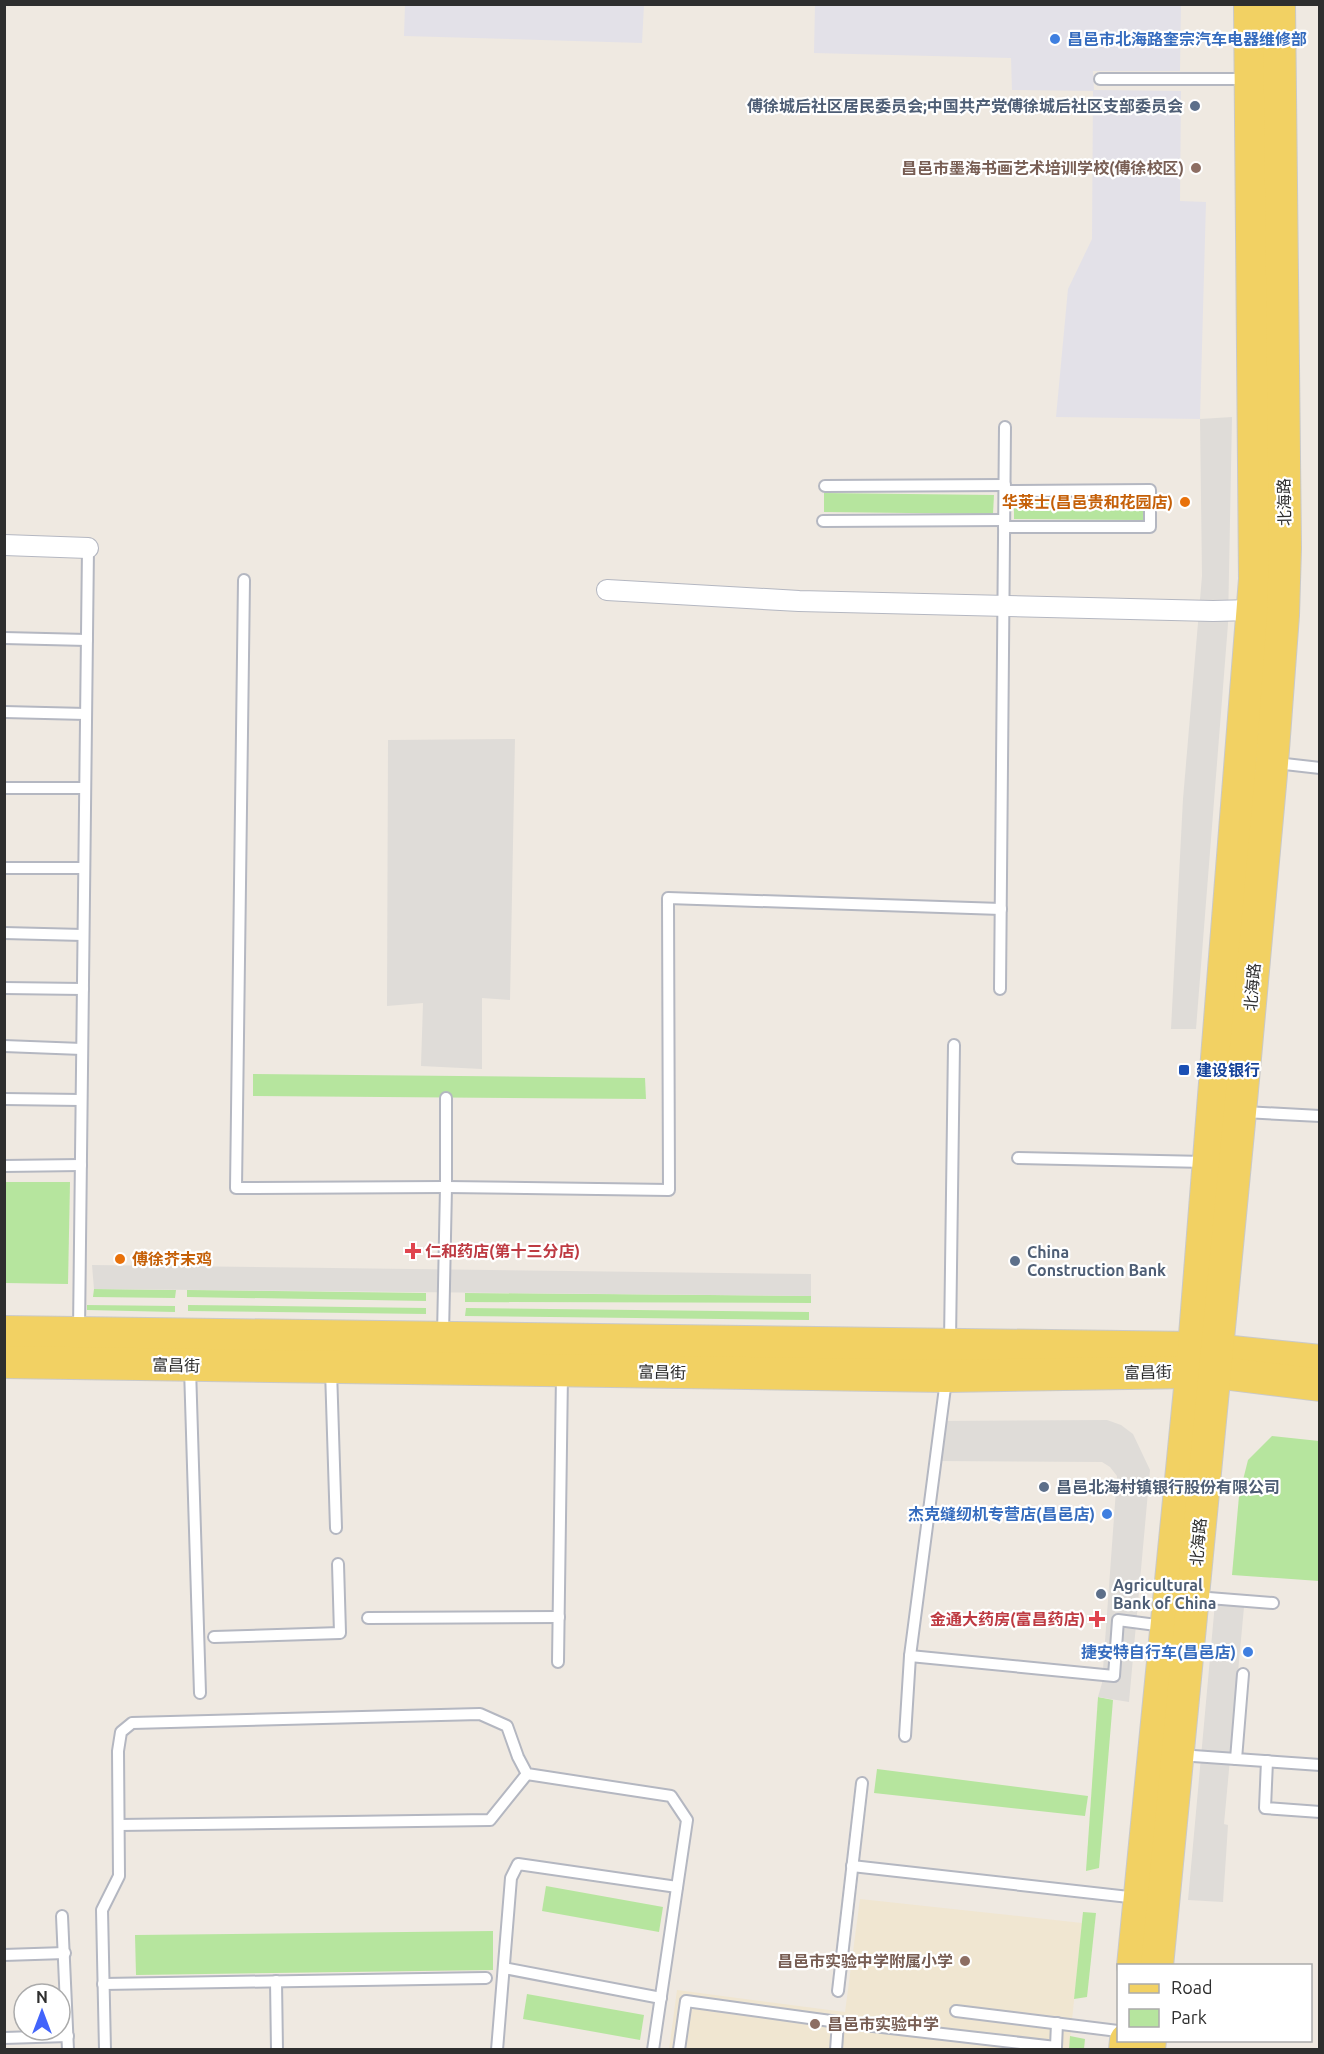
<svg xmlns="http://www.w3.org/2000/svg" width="1324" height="2054" viewBox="0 0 1324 2054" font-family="Ubuntu,'Noto Sans SC',sans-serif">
	<rect width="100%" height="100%" fill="#efe9e1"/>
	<!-- industrial -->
	<g fill="#e3e1e8">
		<polygon points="405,5 644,5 642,43 404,36"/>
		<polygon points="815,5 1181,5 1180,71 1093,71 1094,90 1181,91 1180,201 1206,202 1200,419 1056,417 1068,289 1092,239 1093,91 1012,90 1011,58 814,53"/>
	</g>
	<!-- education -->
	<polygon fill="#f0e6d1" points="860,1899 1082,1923 1069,2049 669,2050 677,1990 845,2012"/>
	<!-- green -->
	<g fill="#b6e59e">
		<polygon points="824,493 994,495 993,514 824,512"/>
		<polygon points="1014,501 1143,501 1143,520 1014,519"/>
		<polygon points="253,1074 645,1078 646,1099 253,1096"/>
		<polygon points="5,1182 70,1182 68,1284 5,1283"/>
		<polygon points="94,1289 176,1290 175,1298 93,1297"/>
		<polygon points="187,1290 426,1293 426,1301 187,1297"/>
		<polygon points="465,1293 811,1296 811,1303 465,1302"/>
		<polygon points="87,1305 175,1306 175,1312 87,1310"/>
		<polygon points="188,1305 426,1308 426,1314 188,1311"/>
		<polygon points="466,1308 809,1312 809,1320 465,1316"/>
		<polygon points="1272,1436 1319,1441 1319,1581 1232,1575 1239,1496 1248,1460"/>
		<polygon points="1098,1697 1113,1700 1099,1868 1086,1871"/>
		<polygon points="877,1769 1088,1796 1085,1816 874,1793"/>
		<polygon points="546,1886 663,1907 659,1932 542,1911"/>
		<polygon points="1083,1912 1096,1913 1087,1997 1074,1999"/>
		<polygon points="493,1931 493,1970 136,1975 135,1935"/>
		<polygon points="527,1994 644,2015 640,2040 523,2019"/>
		<polygon points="1070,2036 1085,2039 1084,2049 1069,2049"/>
	</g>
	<!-- plaza -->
	<g fill="#dfdcd8">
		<polygon points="1232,417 1228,624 1196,1029 1171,1029 1183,799 1202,576 1200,419"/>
		<polygon points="515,739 510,1000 482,998 482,1069 421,1066 423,1003 387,1006 388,740"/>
		<polygon points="92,1265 811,1274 811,1296 94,1289"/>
		<polygon points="1107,1420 1121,1425 1133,1434 1150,1470 1129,1702 1098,1697 1102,1683 1117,1476 1110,1467 1102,1462 935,1461 935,1421"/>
		<polygon points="1215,1603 1244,1607 1224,1824 1228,1825 1223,1902 1188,1900"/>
	</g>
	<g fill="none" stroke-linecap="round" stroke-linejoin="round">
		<!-- service casing -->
		<g stroke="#b4b7c1" stroke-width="14">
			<g id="service">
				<polyline points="1100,79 1248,79"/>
				<polyline points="825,486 1005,485"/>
				<polyline points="823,521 1004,520"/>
				<polyline points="1004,527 1150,527 1150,490 1005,491"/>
				<polyline points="244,580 236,1188 446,1187 669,1190 668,898 1001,909"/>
				<polyline points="4,638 87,640"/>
				<polyline points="4,712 86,714"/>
				<polyline points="1276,763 1320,768"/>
				<polyline points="4,788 85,788"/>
				<polyline points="4,868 84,868"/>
				<polyline points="4,933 83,935"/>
				<polyline points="4,988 83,989"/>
				<polyline points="1000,989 1005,427"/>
				<polyline points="4,1046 82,1049"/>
				<polyline points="4,1099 81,1100"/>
				<polyline points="1244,1112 1320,1116"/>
				<polyline points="1018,1158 1206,1162"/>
				<polyline points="4,1166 81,1165"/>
				<polyline points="79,1330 88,548"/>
				<polyline points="443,1335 446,1187 446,1098"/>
				<polyline points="950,1342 954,1045"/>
				<polyline points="190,1368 200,1693"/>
				<polyline points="331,1370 336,1528"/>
				<polyline points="1196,1597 1273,1603"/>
				<polyline points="368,1618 559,1617"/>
				<polyline points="214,1637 340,1633 338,1564"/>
				<polyline points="910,1656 1114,1676 1118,1620 1164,1626"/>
				<polyline points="558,1662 562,1374"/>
				<polyline points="1243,1674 1236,1759 1320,1765"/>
				<polyline points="905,1736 910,1656 946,1380"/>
				<polyline points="1179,1755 1236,1759"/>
				<polyline points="1267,1761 1265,1808 1320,1812"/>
				<polyline points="119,1825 490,1820 527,1774"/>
				<polyline points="852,1866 1138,1898"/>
				<polyline points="62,1916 68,2050"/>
				<polyline points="4,1955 65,1953"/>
				<polyline points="504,1968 661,1998"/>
				<polyline points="276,1981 277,2050"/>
				<polyline points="103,1984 486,1978"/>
				<polyline points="838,1991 862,1783"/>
				<polyline points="956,2011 1118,2031"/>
				<polyline points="4,2038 68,2036"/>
				<polyline points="1056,2047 1057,2023"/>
				<polyline points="105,2050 102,1910 119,1876 118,1751 121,1732 132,1723 480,1714 507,1726 518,1757 527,1774 671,1796 687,1820 653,2050"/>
				<polyline points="497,2050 511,1878 518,1864 677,1887"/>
				<polyline points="679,2050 686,2001 838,2022 1056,2047 1056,2050"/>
				<polyline points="836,2050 838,2022"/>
			</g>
		</g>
		<!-- minor casing -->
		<g stroke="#b4b7c1" stroke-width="22">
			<g id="minor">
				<polyline points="4,545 88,548"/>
				<polyline points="607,590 799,601 1213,611 1252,610"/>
			</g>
		</g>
		<!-- primary casing -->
		<g stroke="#c9c9c9" stroke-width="34">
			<g id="primary">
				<polyline points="4,1332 1194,1348 1320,1361"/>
				<polyline points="4,1362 946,1376 1192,1372 1214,1372 1320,1385"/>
				<polyline points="1133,1966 1194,1348 1255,579 1250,4"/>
				<polyline points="1157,1966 1240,1112 1272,763 1283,615 1285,548 1279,4"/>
				<polyline points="1125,2050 1126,2040"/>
				<polyline points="1149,2050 1150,2040"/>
			</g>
		</g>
		<!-- service -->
		<use href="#service" stroke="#fff" stroke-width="10"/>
		<!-- minor -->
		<use href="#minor" stroke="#fff" stroke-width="20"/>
		<!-- primary -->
		<use href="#primary" stroke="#f2d163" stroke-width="32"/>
	</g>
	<!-- markers -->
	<g fill="#3f7fe0" stroke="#fff" stroke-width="2">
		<circle cx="1055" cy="39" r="6"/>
		<circle cx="1107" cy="1514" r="6"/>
		<circle cx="1248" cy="1652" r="6"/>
	</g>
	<g fill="#5c6f8a" stroke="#fff" stroke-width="2">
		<circle cx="1195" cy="106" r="6"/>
		<circle cx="1015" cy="1261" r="6"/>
		<circle cx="1044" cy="1487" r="6"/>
		<circle cx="1101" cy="1594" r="6"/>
	</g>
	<g fill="#8d6e63" stroke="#fff" stroke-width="2">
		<circle cx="1196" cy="168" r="6"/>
		<circle cx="965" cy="1961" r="6"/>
		<circle cx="815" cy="2024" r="6"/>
	</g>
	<g fill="#e8710a" stroke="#fff" stroke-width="2">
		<circle cx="1185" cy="502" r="6"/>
		<circle cx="120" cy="1259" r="6"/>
	</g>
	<rect fill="#1a4fb4" stroke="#fff" stroke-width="2" x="1178" y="1064" width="12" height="12" rx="3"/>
	<g fill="#e0444e" stroke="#fff" stroke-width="2">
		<path d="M410 1242h6v6h6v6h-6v6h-6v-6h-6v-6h6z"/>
		<path d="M1094 1610h6v6h6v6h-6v6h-6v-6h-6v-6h6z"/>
	</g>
	<g text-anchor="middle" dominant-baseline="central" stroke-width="4.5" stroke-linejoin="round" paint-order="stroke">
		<!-- shop labels -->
		<g font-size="16" font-weight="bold" fill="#366cbe" stroke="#fff" text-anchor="end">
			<text x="1067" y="39" text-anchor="start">昌邑市北海路奎宗汽车电器维修部</text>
			<text x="1095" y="1514">杰克缝纫机专营店(昌邑店)</text>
			<text x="1236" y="1652">捷安特自行车(昌邑店)</text>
		</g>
		<!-- service labels -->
		<g font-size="16" font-weight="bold" fill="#4e5e75" stroke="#fff" text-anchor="start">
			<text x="1183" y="106" text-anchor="end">傅徐城后社区居民委员会;中国共产党傅徐城后社区支部委员会</text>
			<text x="1027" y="1252">China<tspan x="1027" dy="18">Construction Bank</tspan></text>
			<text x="1056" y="1487">昌邑北海村镇银行股份有限公司</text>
			<text x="1113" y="1585">Agricultural<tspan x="1113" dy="18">Bank of China</tspan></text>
		</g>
		<!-- education labels -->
		<g font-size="16" font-weight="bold" fill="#785e54" stroke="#fff" text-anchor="end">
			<text x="1184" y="168">昌邑市墨海书画艺术培训学校(傅徐校区)</text>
			<text x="953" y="1961">昌邑市实验中学附属小学</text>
			<text x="827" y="2024" text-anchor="start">昌邑市实验中学</text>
		</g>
		<!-- food labels -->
		<g font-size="16" font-weight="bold" fill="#c56008" stroke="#fff" text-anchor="end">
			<text x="1173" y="502">华莱士(昌邑贵和花园店)</text>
			<text x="132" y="1259" text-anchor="start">傅徐芥末鸡</text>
		</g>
		<!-- street labels -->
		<g font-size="16" fill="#2e2e2e" stroke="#fff">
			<text transform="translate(1284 502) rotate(-91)">北海路</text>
			<text transform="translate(1252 987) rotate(-85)">北海路</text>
			<text transform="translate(176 1365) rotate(1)">富昌街</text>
			<text transform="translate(662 1372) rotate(1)">富昌街</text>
			<text transform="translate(1148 1372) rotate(-1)">富昌街</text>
			<text transform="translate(1198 1542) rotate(-85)">北海路</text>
		</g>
		<!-- transit labels -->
		<g font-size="16" font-weight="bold" fill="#164399" stroke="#fff" text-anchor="start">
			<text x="1196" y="1070">建设银行</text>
		</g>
		<!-- health labels -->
		<g font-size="16" font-weight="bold" fill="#be3a42" stroke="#fff" text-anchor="start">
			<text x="425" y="1251">仁和药店(第十三分店)</text>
			<text x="1085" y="1619" text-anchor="end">金通大药房(富昌药店)</text>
		</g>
	</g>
	<!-- border -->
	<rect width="1324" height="2054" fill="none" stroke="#2e2e2e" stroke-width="12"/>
	<!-- legend -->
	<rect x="1117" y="1964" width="195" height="78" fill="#ffffff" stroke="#ababab" stroke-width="1.5"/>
	<rect x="1129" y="1984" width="30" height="9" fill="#f2d163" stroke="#ababab" stroke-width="1.5"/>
	<text x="1171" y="1994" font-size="18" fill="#2e2e2e">Road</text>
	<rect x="1129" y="2009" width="30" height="18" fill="#b6e59e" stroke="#ababab" stroke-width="1.5"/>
	<text x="1171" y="2024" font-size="18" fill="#2e2e2e">Park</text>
	<!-- north arrow -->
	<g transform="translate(42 2012)"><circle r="28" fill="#ffffff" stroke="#ababab" stroke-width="1.5"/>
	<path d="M0-4.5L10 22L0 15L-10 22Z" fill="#4264fb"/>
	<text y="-9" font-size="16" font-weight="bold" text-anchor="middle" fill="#2e2e2e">N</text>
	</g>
</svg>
